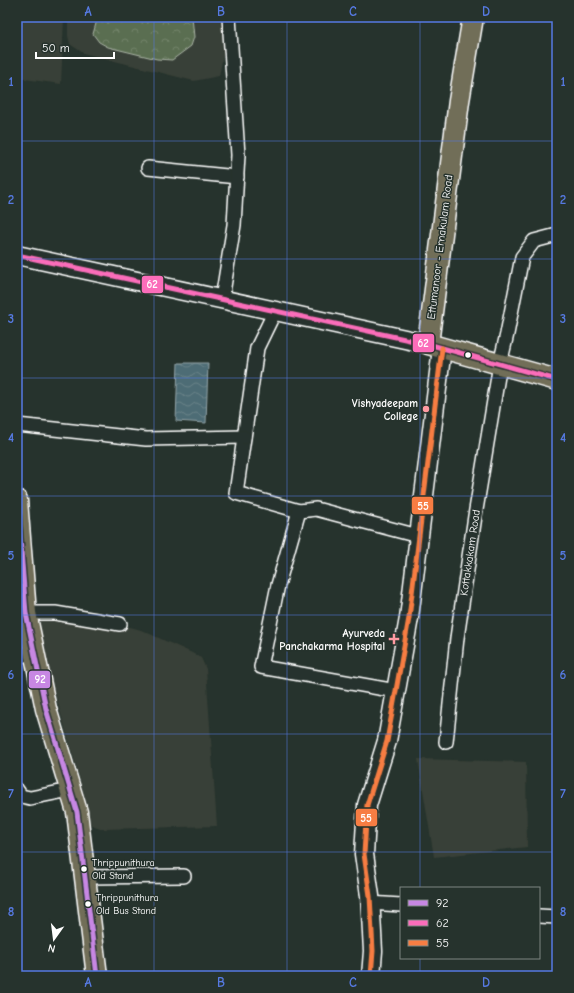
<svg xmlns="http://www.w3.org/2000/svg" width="574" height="993" viewBox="0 0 574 993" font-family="'Comic Neue',sans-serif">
	<defs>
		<pattern id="park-crowns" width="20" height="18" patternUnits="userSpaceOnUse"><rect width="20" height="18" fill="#5a6e51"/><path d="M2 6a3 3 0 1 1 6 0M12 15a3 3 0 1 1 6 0" fill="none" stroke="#73846b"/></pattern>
		<pattern id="water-waves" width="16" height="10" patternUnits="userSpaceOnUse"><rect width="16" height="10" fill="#4e6c74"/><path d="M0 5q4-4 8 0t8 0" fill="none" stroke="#698289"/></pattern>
	</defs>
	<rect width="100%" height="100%" fill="#26332d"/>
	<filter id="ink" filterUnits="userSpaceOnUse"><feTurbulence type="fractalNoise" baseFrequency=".025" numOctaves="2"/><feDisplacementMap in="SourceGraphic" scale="8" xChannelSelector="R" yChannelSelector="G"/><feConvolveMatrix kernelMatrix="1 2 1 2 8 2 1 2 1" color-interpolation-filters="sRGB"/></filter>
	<g filter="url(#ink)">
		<!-- built -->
		<g fill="#394037">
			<polygon points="17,17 64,17 61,84 17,78"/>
			<polygon points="68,17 222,17 223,56 219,76 194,81 83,53 70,44 68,36"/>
			<polygon points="38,618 81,620 130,627 141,630 192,653 201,658 206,669 217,826 103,829 89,824 80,780 49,673 41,642"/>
			<polygon points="418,759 526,762 527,847 434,857"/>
		</g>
		<!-- park -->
		<polygon fill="url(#park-crowns)" stroke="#acb6a8" points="96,17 192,17 194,37 191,46 172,60 157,59 108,47 99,42 93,34 97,20"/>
		<!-- water -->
		<polygon fill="url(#water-waves)" stroke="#95a7ac" points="178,363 208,363 206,423 176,421"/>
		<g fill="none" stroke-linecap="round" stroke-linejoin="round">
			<!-- street casing -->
			<g stroke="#fff" stroke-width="16">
				<g id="street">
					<polyline points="148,168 237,177"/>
					<polyline points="222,299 234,225 238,155 229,17"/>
					<polyline points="275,311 257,348 236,493 299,511 278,585 261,667 396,691"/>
					<polyline points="17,425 146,439 244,437"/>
					<polyline points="299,511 316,509 418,536"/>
					<polyline points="26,613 55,613 120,624"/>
					<polyline points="17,657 34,652"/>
					<path id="s1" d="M446,742L457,638L475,516L500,364L507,334L522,257L534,241L557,235"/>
					<polyline points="17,790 21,796 30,798 70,790"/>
					<polyline points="85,877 184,876"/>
					<polyline points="369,903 401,905"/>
					<polyline points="539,916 557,917"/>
				</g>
			</g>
			<!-- secondary casing -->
			<g stroke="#fff" stroke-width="21">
				<g id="secondary">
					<polyline points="17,255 428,344"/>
					<polyline points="371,976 373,951 370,896 364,854 367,805 387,741 409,618 442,348"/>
				</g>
			</g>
			<!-- primary casing -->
			<g stroke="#fff" stroke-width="23">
				<g id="primary">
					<polyline points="473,17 459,101 428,344 557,380"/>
					<polyline points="17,500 26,613 46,709 77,812 97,976"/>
				</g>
			</g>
			<!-- street -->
			<use href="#street" stroke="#26332d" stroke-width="13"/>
			<!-- secondary -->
			<use href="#secondary" stroke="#26332d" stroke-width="18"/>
			<!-- primary -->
			<use href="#primary" stroke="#716e59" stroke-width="20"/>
			<!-- bus-1 casing -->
			<g stroke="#26332d" stroke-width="8">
				<polyline id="bus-1" points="17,500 26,613 46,709 77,812 97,976"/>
			</g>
			<!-- bus-2 casing -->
			<g stroke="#26332d" stroke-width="8">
				<polyline id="bus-2" points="17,255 428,344 557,380"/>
			</g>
			<!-- bus-3 casing -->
			<g stroke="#26332d" stroke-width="8">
				<polyline id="bus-3" points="371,976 373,951 370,896 364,854 367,805 387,741 409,618 442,348"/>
			</g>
			<!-- bus-1 -->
			<use href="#bus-1" stroke="#c787e3" stroke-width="5"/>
			<!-- bus-2 -->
			<use href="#bus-2" stroke="#fb6dba" stroke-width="5"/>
			<!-- bus-3 -->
			<use href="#bus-3" stroke="#f77d43" stroke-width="5"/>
		</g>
	</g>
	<!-- grid -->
	<path fill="none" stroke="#567ae2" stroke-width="1" stroke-opacity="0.55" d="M154,17V976M287,17V976M420,17V888M17,141H557M17,259H557M17,378H557M17,496H557M17,615H557M17,734H557M17,852H557M420,958V976"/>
	<!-- markers -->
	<g fill="#fff" stroke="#26332d" stroke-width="1.5">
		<circle cx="468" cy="355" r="3.5"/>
		<circle cx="84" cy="869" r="3.5"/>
		<circle cx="88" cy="904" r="3.5"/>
	</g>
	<g fill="#ff9aa2" stroke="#26332d" stroke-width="1.5">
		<circle cx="426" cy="409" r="4"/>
		<path d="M392 633h4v4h4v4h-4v4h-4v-4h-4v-4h4z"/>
	</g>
	<g text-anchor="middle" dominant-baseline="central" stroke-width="3" stroke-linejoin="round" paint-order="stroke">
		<!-- bus labels -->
		<g font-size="10" fill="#fff" stroke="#26332d" text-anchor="start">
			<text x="92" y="863">Thrippunithura<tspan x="92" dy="13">Old Stand</tspan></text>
			<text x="96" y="898">Thrippunithura<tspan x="96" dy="13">Old Bus Stand</tspan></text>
		</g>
		<!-- street labels -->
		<g font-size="11" fill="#fff" stroke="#26332d">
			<text transform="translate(440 247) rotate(-83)">Ettumanoor - Ernakulam Road</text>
			<text stroke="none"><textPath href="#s1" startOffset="191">Kottakkakam Road</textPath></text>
		</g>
		<!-- poi labels -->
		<g font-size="11" font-weight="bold" fill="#fff" stroke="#26332d" text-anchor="end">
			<text x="418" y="403">Vishyadeepam<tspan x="418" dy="13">College</tspan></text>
			<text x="385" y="633">Ayurveda<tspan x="385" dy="13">Panchakarma Hospital</tspan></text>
		</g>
	</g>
	<g stroke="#26332d" stroke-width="1.5">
		<rect x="141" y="275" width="23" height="19" rx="4" fill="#fb6dba"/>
		<rect x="412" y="333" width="23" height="20" rx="4" fill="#fb6dba"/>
		<rect x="411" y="496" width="23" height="19" rx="4" fill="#f77d43"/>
		<rect x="28" y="670" width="23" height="19" rx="4" fill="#c787e3"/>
		<rect x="355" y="808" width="23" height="19" rx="4" fill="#f77d43"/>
	</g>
	<g font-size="11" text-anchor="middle" font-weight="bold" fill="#fff">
		<text x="152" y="288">62</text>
		<text x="423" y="347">62</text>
		<text x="423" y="510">55</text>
		<text x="40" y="683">92</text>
		<text x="366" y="822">55</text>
	</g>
	<!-- margin -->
	<rect width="574" height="993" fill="none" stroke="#26332d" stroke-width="44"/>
	<!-- legend -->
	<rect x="400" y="887" width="140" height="72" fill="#26332d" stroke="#7d8581"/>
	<rect x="408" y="900" width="20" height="6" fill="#c787e3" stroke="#7d8581"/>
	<text x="436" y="907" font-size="12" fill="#ffffff">92</text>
	<rect x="408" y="920" width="20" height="6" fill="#fb6dba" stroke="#7d8581"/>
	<text x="436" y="927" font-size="12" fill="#ffffff">62</text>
	<rect x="408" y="940" width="20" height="6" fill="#f77d43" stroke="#7d8581"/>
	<text x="436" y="947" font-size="12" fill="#ffffff">55</text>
	<!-- north arrow -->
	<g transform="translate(54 939) rotate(194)" stroke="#26332d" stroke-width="3" paint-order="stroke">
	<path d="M0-3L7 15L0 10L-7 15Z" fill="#ffffff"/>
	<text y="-6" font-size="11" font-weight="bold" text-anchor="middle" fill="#ffffff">N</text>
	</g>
	<!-- scale -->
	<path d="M36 52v6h78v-6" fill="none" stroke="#ffffff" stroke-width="2"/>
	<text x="42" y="52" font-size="12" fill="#ffffff" stroke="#26332d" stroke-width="3" paint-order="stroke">50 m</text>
	<rect x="22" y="22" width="530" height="949" fill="none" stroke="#567ae2" stroke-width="1.5"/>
	<g font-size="13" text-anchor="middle" font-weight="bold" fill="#567ae2">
		<text x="88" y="16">A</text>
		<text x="221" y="16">B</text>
		<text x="353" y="16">C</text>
		<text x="486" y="16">D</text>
		<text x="11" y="86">1</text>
		<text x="563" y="86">1</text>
		<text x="11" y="204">2</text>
		<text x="563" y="204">2</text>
		<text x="11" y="323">3</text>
		<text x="563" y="323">3</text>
		<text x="11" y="442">4</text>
		<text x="563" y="442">4</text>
		<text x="11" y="560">5</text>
		<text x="563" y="560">5</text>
		<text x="11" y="679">6</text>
		<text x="563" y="679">6</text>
		<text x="11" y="798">7</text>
		<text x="563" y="798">7</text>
		<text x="11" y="916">8</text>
		<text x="563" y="916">8</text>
		<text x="88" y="987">A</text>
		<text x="221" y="987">B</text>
		<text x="353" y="987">C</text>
		<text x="486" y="987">D</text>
	</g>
</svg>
